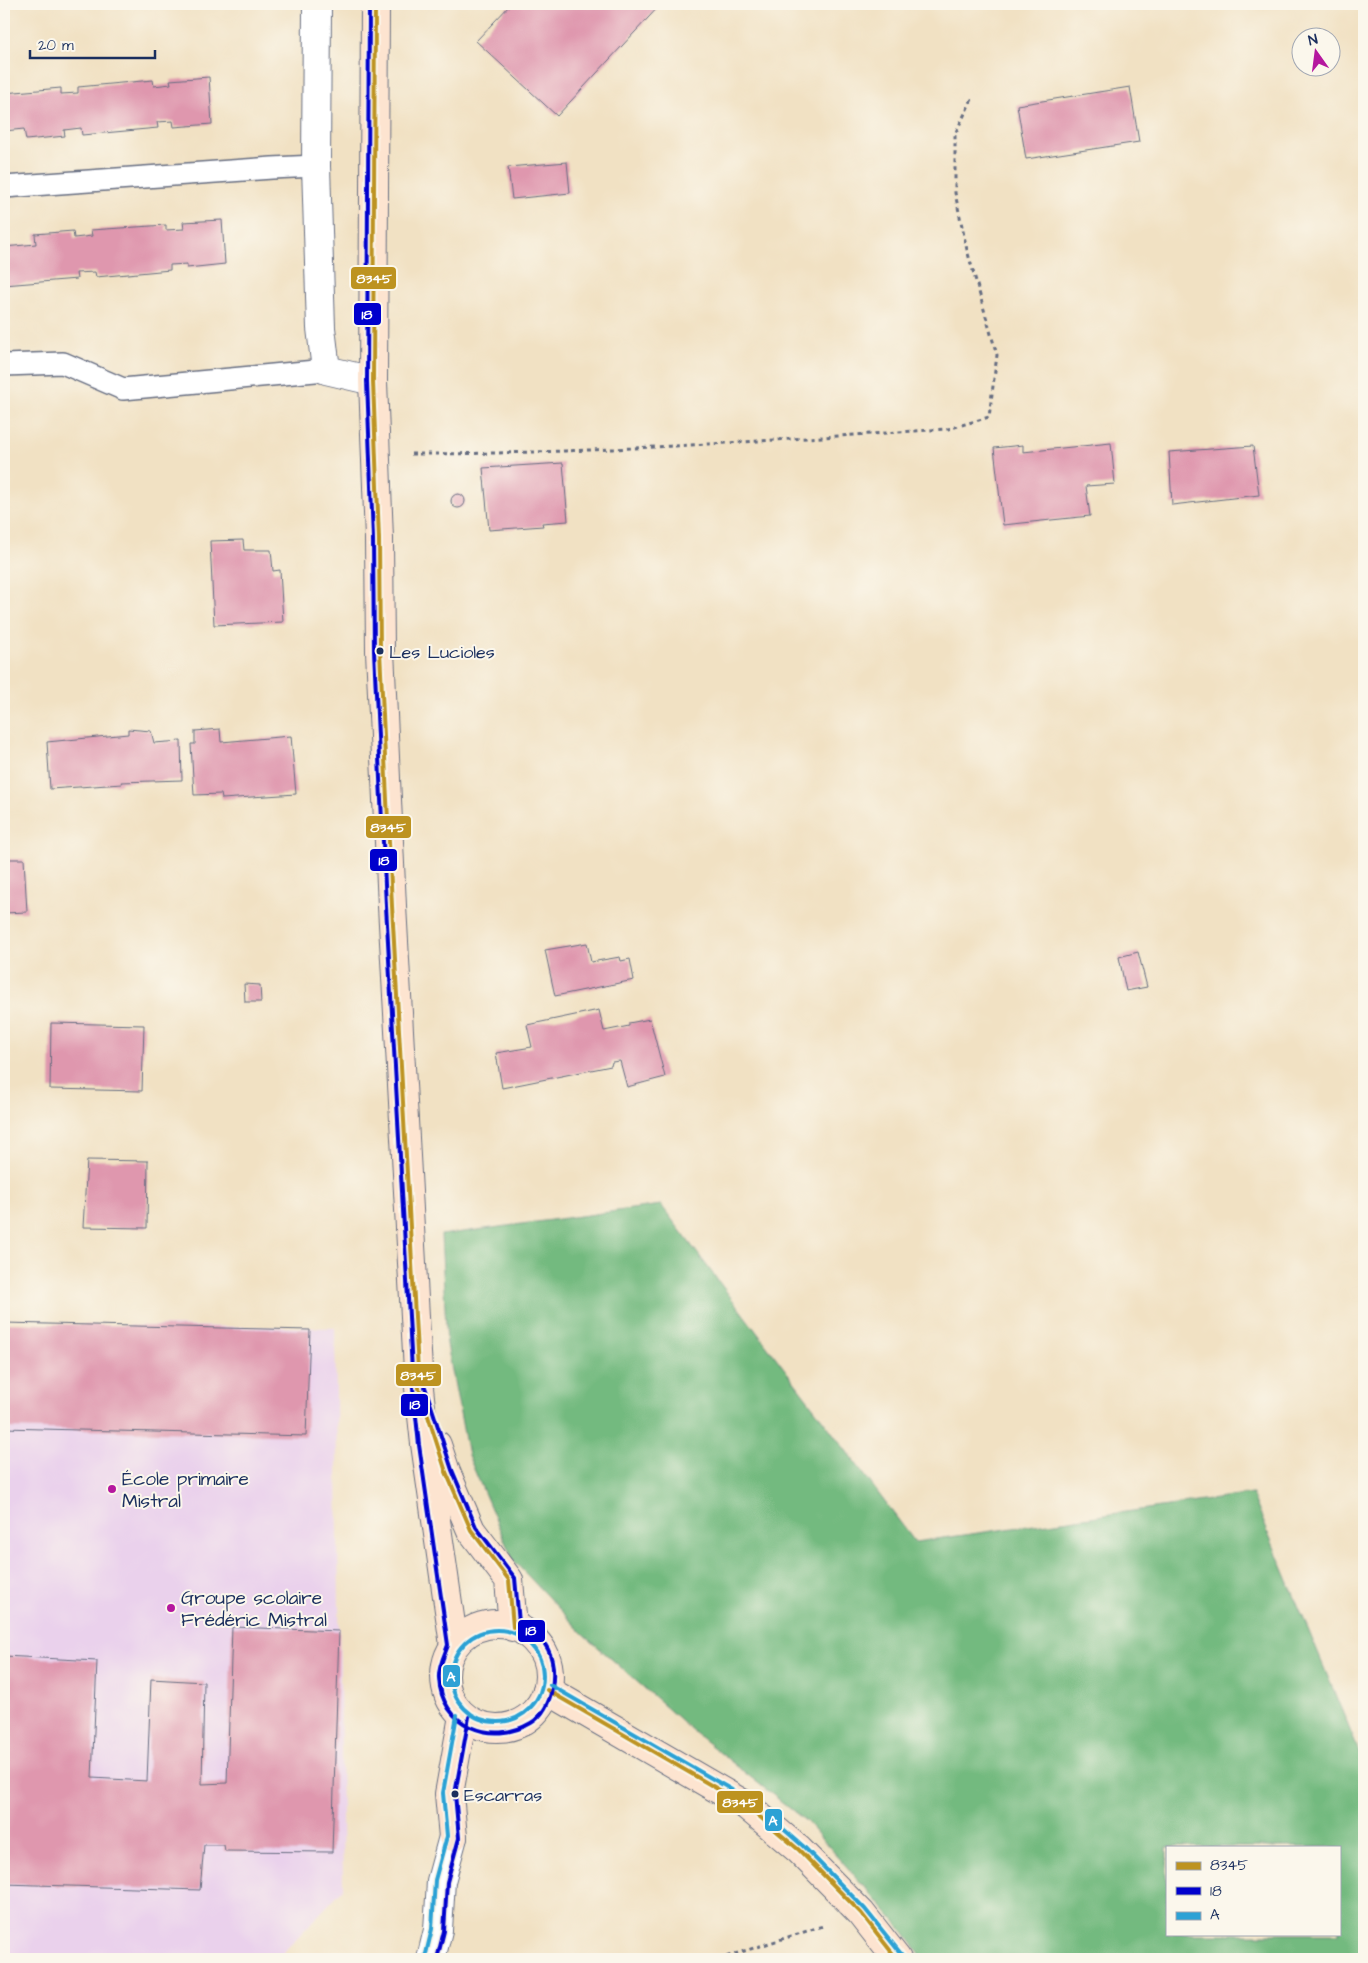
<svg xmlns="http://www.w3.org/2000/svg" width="1368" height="1963" viewBox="0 0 1368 1963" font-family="'Architects Daughter',sans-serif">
<rect width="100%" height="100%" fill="#fbf7ec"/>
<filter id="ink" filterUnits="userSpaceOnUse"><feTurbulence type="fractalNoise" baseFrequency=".02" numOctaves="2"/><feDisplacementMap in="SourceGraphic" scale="10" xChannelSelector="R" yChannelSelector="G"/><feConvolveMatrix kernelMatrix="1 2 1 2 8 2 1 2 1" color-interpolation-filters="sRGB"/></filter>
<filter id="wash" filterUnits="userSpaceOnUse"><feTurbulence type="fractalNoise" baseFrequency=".0096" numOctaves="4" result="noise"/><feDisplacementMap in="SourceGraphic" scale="20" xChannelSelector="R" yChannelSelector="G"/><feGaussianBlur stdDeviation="1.12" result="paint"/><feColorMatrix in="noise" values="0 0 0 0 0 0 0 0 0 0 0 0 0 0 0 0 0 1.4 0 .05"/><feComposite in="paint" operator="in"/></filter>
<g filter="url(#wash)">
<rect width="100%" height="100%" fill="#f1e1c3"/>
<!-- built -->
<path fill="#ead1ec" d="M4,1324L335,1328L343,1889L277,1959H4Z"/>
<!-- forest -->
<path fill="#73ba7f" stroke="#47746e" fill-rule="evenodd" d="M661,1205L915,1542L1252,1494L1364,1764V1959H924L895,1921L807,1822L694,1732L581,1632L513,1560L468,1455L447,1344L441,1235ZM1167,1847H1339V1934H1167Z"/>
<g id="blocks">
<!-- building -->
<g fill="#df97ae">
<path d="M511,4H661L557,116L476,41Z"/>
<path d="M209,77L212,124L174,127L173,121L157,122L158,128L82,135L81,128L64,130L65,136L26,140L24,129L4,131V93L61,88V94L78,93V87L153,80L154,86L171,84L170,80Z"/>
<path d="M1130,87L1139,142L1026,159L1017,105Z"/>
<path d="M567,162L570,193L512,199L508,167Z"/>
<path d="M222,220L225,264L187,268V264L170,265V270L96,277L95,272L76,273L77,279L4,285V247L36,244L35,234L73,231L74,238L92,236L91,230L166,225V230L184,229L183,222Z"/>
<path d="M1111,443L1115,484L1086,486L1090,516L1003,525L994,448L1023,445V452Z"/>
<path d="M1253,446L1259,495L1172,505L1169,452Z"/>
<path d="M563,463L568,521L542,523L543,526L489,530L483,468Z"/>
<circle cx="458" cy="501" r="7"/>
<path d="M243,540L244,550H271L273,571L280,570L283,622L214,625L210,541Z"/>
<path d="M128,729L151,731L154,743L181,741L182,780L121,782L122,784L50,789L47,742L128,734Z"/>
<path d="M220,729L221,742L291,736L296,794L222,799L221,794L194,795L191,744H195V731Z"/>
<path d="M4,859H24L27,912L4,913Z"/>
<path d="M587,943L591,962L620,957L621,961L630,959L634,980L555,996L545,950Z"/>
<path d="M1138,952L1147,987L1126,991L1119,957Z"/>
<path d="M244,984L260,985L261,1002H245Z"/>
<path d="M599,1010L604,1031L629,1026V1023L650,1019L665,1077L627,1087L620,1061L612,1062L611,1066L502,1088L496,1053L532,1047L527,1025Z"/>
<path d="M51,1023L144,1025L142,1091L50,1089Z"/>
<path d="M87,1160L148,1161L147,1228L83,1227Z"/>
<path d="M4,1323L310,1330L306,1436L4,1428Z"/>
<path d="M232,1627L339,1631L332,1852L225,1851L224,1845H204L200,1890L4,1884V1656L97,1661L92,1778L147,1781L151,1679L204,1682L202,1784L227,1783Z"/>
</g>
</g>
</g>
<g filter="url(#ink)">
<use href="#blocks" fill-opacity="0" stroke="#666d81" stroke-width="1"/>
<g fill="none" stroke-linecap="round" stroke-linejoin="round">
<!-- service casing -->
<g stroke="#666d81" stroke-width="24">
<g id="service">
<path d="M4,187L272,168L316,166"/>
<path d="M4,365L63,363L123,389L326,370"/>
</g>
</g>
<!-- minor casing -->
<g stroke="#666d81" stroke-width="30">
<path id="minor" d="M317,4L316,166L321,328L326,370L373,381"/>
</g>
<!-- tertiary casing -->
<g stroke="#666d81" stroke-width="30">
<path id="tertiary" d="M431,1959L438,1930L441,1881L453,1837"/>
</g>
<!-- secondary casing -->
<g stroke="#666d81" stroke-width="30">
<g id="secondary">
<path d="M375,4L373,381L379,539L380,651L392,906L419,1388L425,1444L454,1645"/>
<path d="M437,1445L446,1472L471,1530L509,1580L513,1627"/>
<circle cx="497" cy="1676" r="52"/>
<path d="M547,1690L747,1806L799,1850L861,1913L897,1959"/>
<path d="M453,1837L449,1794L463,1716"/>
</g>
</g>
<!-- path -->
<g stroke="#666d81" stroke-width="3" stroke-dasharray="4 4" stroke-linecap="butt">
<path d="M411,454C590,454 769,440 948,429L989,417L997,355L967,250L955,193V134L972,99"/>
<path d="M719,1959L823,1926"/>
</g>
<!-- service -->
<use href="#service" stroke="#fff" stroke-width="21"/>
<!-- minor -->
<use href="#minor" stroke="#fff" stroke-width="28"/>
<!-- tertiary -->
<use href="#tertiary" stroke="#fff" stroke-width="28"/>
<!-- secondary -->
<use href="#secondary" stroke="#fde4d0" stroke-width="28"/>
<!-- bus-1 casing -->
<g stroke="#fbf7ec" stroke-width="8">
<g id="bus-1">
<path d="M375,4L373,381L379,539L380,651L392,906L419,1388L446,1472L471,1530L509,1580L513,1627"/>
<path d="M547,1690L747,1806L799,1850L861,1913L897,1959"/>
</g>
</g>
<!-- bus-2 casing -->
<g stroke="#fbf7ec" stroke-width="8">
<g id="bus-2">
<path d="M369,4L367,381L373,539L374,651L386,906L413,1388L419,1445L448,1645C445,1654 438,1667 439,1678C441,1726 492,1746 531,1723C543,1716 550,1701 552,1688C557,1657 547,1637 519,1623L515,1578L476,1527L452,1470L425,1387"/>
<path d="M437,1959L444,1931L447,1882L459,1838L455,1794L469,1717"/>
</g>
</g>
<!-- bus-3 casing -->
<g stroke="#fbf7ec" stroke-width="8">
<g id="bus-3">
<circle cx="497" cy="1676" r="46"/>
<path d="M550,1685L751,1801L803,1846L865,1909L902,1955"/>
<path d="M425,1958L432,1929L435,1880L447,1836L443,1793L457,1715"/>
</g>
</g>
<!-- bus-1 -->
<use href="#bus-1" stroke="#bd9320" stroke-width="4"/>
<!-- bus-2 -->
<use href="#bus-2" stroke="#0000cd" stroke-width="4"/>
<!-- bus-3 -->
<use href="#bus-3" stroke="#2ca1d5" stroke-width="4"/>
</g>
</g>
<!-- markers -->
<g fill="#1b2f5e" stroke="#fbf7ec" stroke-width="2">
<circle cx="380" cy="651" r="4.5"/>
<circle cx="455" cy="1794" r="4.5"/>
</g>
<g fill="#b5179e" stroke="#fbf7ec" stroke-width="2">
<circle cx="112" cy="1489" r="5"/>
<circle cx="171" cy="1608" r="5"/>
</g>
<g text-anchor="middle" stroke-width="4" stroke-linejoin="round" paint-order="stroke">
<!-- bus labels -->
<g font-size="18" fill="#1b2f5e" stroke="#fbf7ec" text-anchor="start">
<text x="389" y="658">Les Lucioles</text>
<text x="464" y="1801">Escarras</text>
</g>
<!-- poi labels -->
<g font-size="19" fill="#1b2f5e" stroke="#fbf7ec" text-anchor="start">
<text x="122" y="1485">École primaire<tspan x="122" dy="22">Mistral</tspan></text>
<text x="181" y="1604">Groupe scolaire<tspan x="181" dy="22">Frédéric Mistral</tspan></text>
</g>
</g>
<g stroke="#fbf7ec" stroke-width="2">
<rect x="350" y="266" width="47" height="24" rx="5" fill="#bd9320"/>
<rect x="353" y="302" width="29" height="24" rx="5" fill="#0000cd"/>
<rect x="365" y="815" width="47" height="24" rx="5" fill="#bd9320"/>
<rect x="369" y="848" width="29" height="24" rx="5" fill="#0000cd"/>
<rect x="395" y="1363" width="47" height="24" rx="5" fill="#bd9320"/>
<rect x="400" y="1393" width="29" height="24" rx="5" fill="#0000cd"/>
<rect x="517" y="1619" width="29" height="24" rx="5" fill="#0000cd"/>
<rect x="442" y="1664" width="19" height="24" rx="5" fill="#2ca1d5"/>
<rect x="716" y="1790" width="48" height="24" rx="5" fill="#bd9320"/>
<rect x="764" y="1808" width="19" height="24" rx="5" fill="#2ca1d5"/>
</g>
<g font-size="14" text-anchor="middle" font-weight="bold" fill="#fff">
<text x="374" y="283">8345</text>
<text x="367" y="319">18</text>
<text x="388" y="832">8345</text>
<text x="384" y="865">18</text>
<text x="418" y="1380">8345</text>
<text x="415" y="1409">18</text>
<text x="531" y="1635">18</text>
<text x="451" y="1681">A</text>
<text x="740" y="1807">8345</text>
<text x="773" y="1825">A</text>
</g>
<!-- margin -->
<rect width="1368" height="1963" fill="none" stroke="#fbf7ec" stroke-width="20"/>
<!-- legend -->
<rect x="1166" y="1846" width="175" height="90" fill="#fbf7ec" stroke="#a1a7b3"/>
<rect x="1176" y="1862" width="25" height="8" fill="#bd9320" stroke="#a1a7b3"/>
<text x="1210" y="1870" font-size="15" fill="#1b2f5e">8345</text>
<rect x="1176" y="1887" width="25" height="8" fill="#0000cd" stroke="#a1a7b3"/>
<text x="1210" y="1896" font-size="15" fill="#1b2f5e">18</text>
<rect x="1176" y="1912" width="25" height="8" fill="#2ca1d5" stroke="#a1a7b3"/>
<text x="1210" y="1920" font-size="15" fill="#1b2f5e">A</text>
<!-- north arrow -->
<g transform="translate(1316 52) rotate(346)"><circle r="24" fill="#fbf7ec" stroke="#a1a7b3"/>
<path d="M0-4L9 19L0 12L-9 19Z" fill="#b5179e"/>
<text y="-8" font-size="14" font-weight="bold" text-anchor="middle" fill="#1b2f5e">N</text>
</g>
<!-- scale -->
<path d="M30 50v8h125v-8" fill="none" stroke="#1b2f5e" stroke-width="2.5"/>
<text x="38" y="50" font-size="15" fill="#1b2f5e" stroke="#fbf7ec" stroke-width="4" paint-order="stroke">20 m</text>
</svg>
